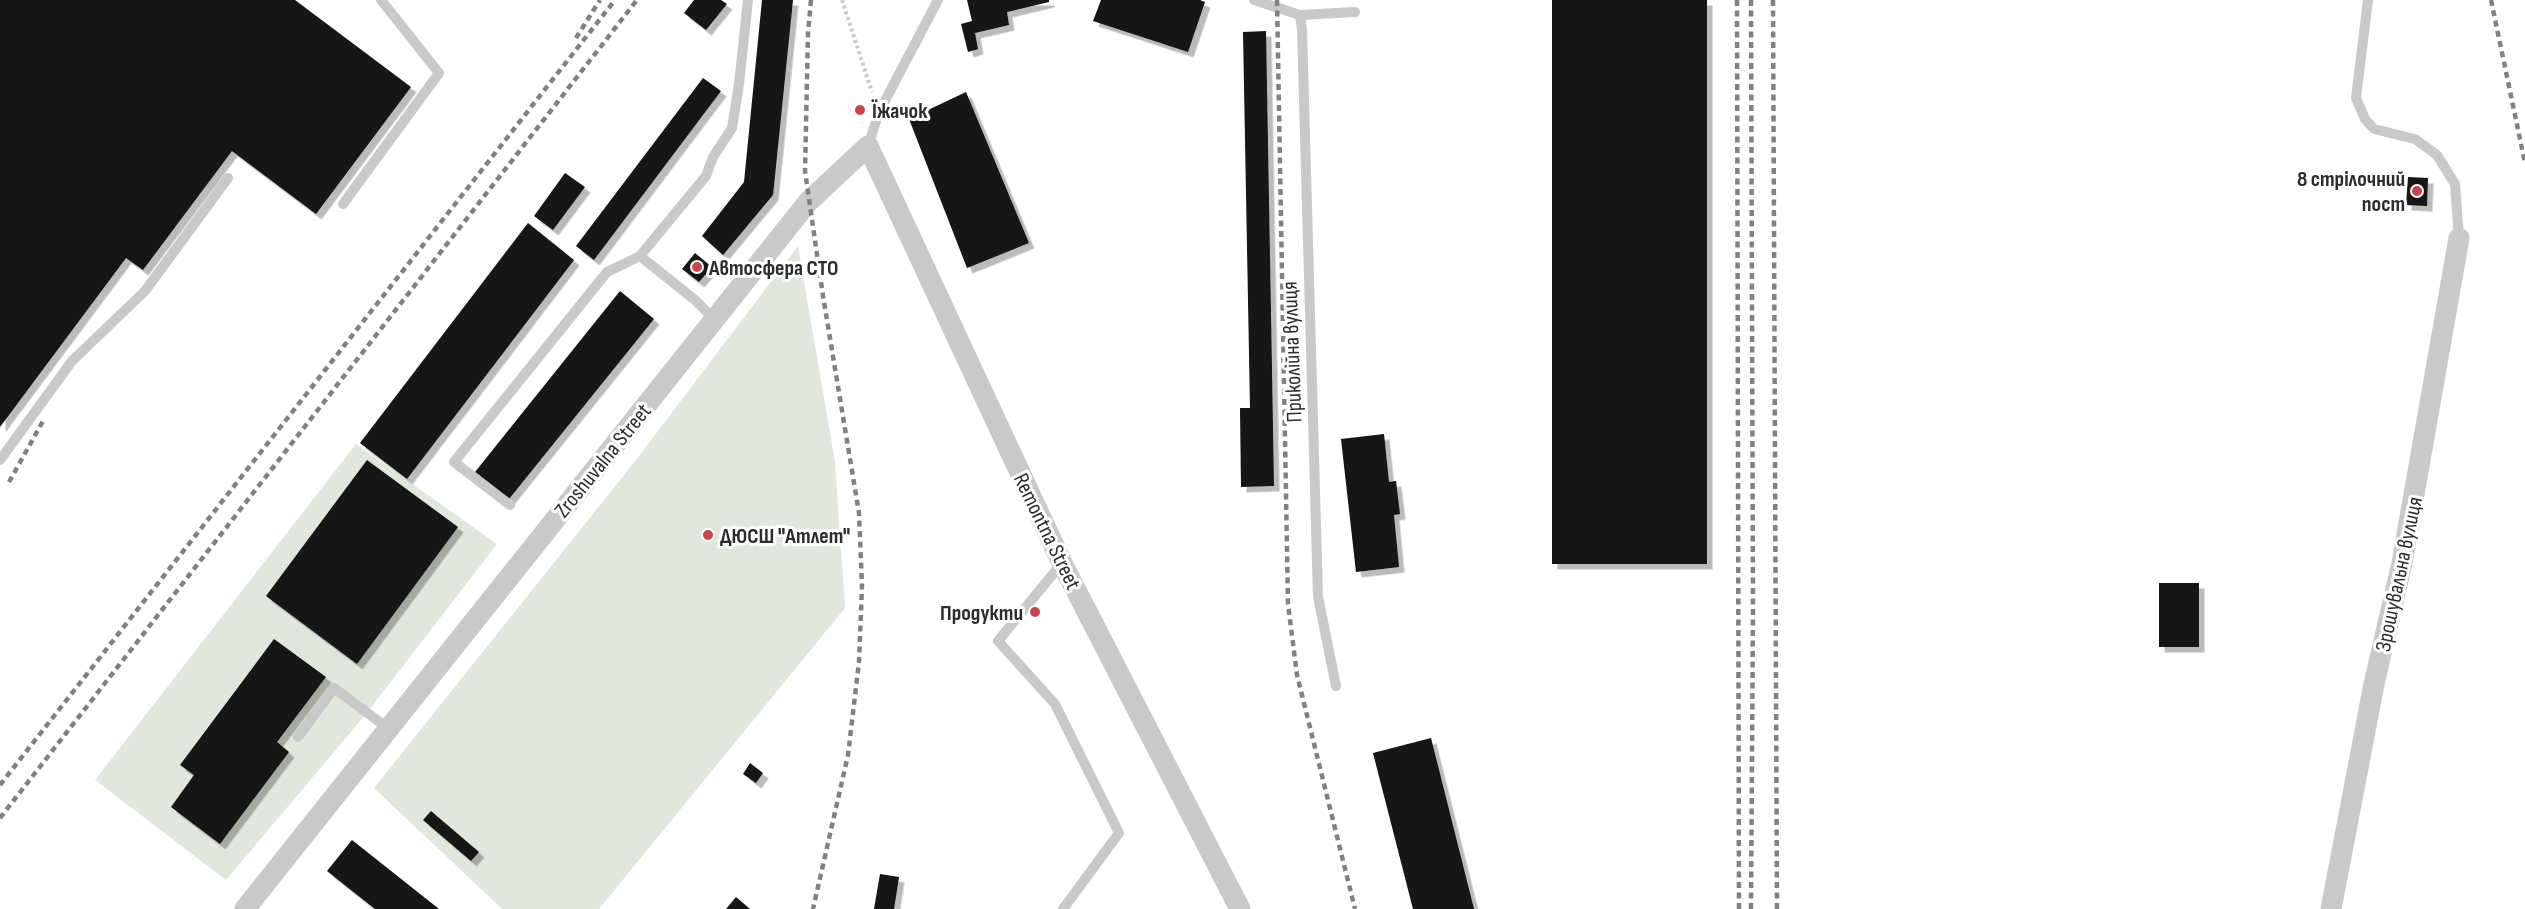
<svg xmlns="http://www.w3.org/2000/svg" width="2525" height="909" viewBox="0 0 2525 909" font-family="'Sofia Sans Condensed',sans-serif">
<defs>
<filter id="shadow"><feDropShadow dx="5.5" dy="5.5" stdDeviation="0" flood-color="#0004"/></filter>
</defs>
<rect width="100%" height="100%" fill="#fff"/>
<!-- green -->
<g fill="#e1e8db">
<path d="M798,246L835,462L845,608L599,909H502L374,788L636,460Z"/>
<path d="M356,444L497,544L366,714L226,880L95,780Z"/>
</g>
<!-- building -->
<g fill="#131313" filter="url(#shadow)">
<path d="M0,0H295L411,87L316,214L232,151L143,270L126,258L0,427Z"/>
<path d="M694,0H721L727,4L706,30L684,13Z"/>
<path d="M762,0H793L773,195L723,255L702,236L744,182Z"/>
<path d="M967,0H1049V2L1007,12L1009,25L975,33L978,49L968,52L961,24L972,21Z"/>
<path d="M1101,0H1200L1205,2L1188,52L1093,21Z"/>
<rect x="1552" y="0" width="155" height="564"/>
<path d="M1266,31L1274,486L1241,487L1240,408H1250L1243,32Z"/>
<path d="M703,78L721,91L594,260L576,246Z"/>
<path d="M966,92L1029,243L967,268L909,119Z"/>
<path d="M565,173L585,187L553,230L534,216Z"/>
<path d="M2408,177L2428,178L2427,206L2406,205Z"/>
<path d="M528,223L574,260L407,479L360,443Z"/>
<path d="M695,253L712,267L699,282L682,269Z"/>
<path d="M620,291L654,319L509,499L475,472Z"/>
<path d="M1384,434L1389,482L1396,481L1400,514L1394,515L1399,567L1356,572L1341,439Z"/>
<path d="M367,460L458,527L357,664L266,596Z"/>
<rect x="2159" y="583" width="40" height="64"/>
<path d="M274,639L326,677L277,742L289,752L220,844L171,807L194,775L180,765Z"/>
<path d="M1431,738L1474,909H1413L1373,753Z"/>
<path d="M750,763L763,773L756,783L743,774Z"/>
<path d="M431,811L479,852L471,861L423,820Z"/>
<path d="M352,840L439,909H375L327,871Z"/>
<path d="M880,874L899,877L894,909H874Z"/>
<path d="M736,897L750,909H726Z"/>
</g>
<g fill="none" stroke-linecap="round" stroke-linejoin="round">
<!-- path -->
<path stroke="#c9c9c9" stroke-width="4" stroke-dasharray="3 3" stroke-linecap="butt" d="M842,0L872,92"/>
<!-- lane -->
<g stroke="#c9c9c9" stroke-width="10">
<path d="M1254,0L1300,15L1355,12"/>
<path d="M2368,0L2356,98L2365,119L2374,129L2415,139L2437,155L2455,184L2459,238"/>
<path d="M1300,15L1302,29L1318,597L1336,686"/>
<path d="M868,146L879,112L938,0"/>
<path d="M343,204L439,73L381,0"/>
<path d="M714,319L695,300L640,256L706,176L713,157L732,128L739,84L748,0"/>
<path d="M0,460L72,361L145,291L228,178"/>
<path d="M510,505L454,462L607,272L640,256"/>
<path d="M1062,563L998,641L1055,704L1119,833L1063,909"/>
<path d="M298,737L334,688L389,729"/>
</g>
<!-- street -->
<g stroke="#c9c9c9" stroke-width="21">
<path d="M245,909L808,202L868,146L1062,563L1240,909"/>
<path d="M2331,909L2374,684L2402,563L2459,238"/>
</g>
<!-- rail -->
<g stroke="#818181" stroke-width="4.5" stroke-dasharray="6 4.5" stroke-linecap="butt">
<path d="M811,0L808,33L805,171L823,296L859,513L862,586L859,662L848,755L813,909"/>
<path d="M1277,0L1288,604L1297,675L1355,909"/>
<path d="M1737,0L1739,909"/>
<path d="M1751,0L1753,610L1751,909"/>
<path d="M1773,0L1777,909"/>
<path d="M2491,0L2525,163"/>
<path d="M576,38L600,0"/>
<path d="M9,482L43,421"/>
<path d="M0,785L615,0"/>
<path d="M0,818L637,0"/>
</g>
</g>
<!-- markers -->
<g fill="#ce4249" stroke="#fff" stroke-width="2">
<circle cx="860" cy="110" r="6"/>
<circle cx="2417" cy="191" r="6"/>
<circle cx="697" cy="267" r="6"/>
<circle cx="708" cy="535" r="6"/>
<circle cx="1035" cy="612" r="6"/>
</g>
<g text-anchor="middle" stroke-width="6" stroke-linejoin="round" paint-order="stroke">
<!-- poi labels -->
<g font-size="22" font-weight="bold" fill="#2c2c2c" stroke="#fff" text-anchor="start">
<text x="872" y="118">Їжачок</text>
<text x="2405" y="186" text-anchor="end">8 стрілочний<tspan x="2405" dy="25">пост</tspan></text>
<text x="709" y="275">Автосфера СТО</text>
<text x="720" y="543">ДЮСШ "Атлет"</text>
<text x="1023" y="620" text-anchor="end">Продукти</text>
</g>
<!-- street labels -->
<g font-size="22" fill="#2c2c2c" stroke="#fff">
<text transform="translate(1291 352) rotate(-92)" y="8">Приколійна вулиця</text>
<text transform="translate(602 460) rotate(-51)" y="8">Zroshuvalna Street</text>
<text transform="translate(1048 531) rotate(64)" y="8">Remontna Street</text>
<text transform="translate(2398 574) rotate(-78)" y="8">Зрошувальна вулиця</text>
</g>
</g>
</svg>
